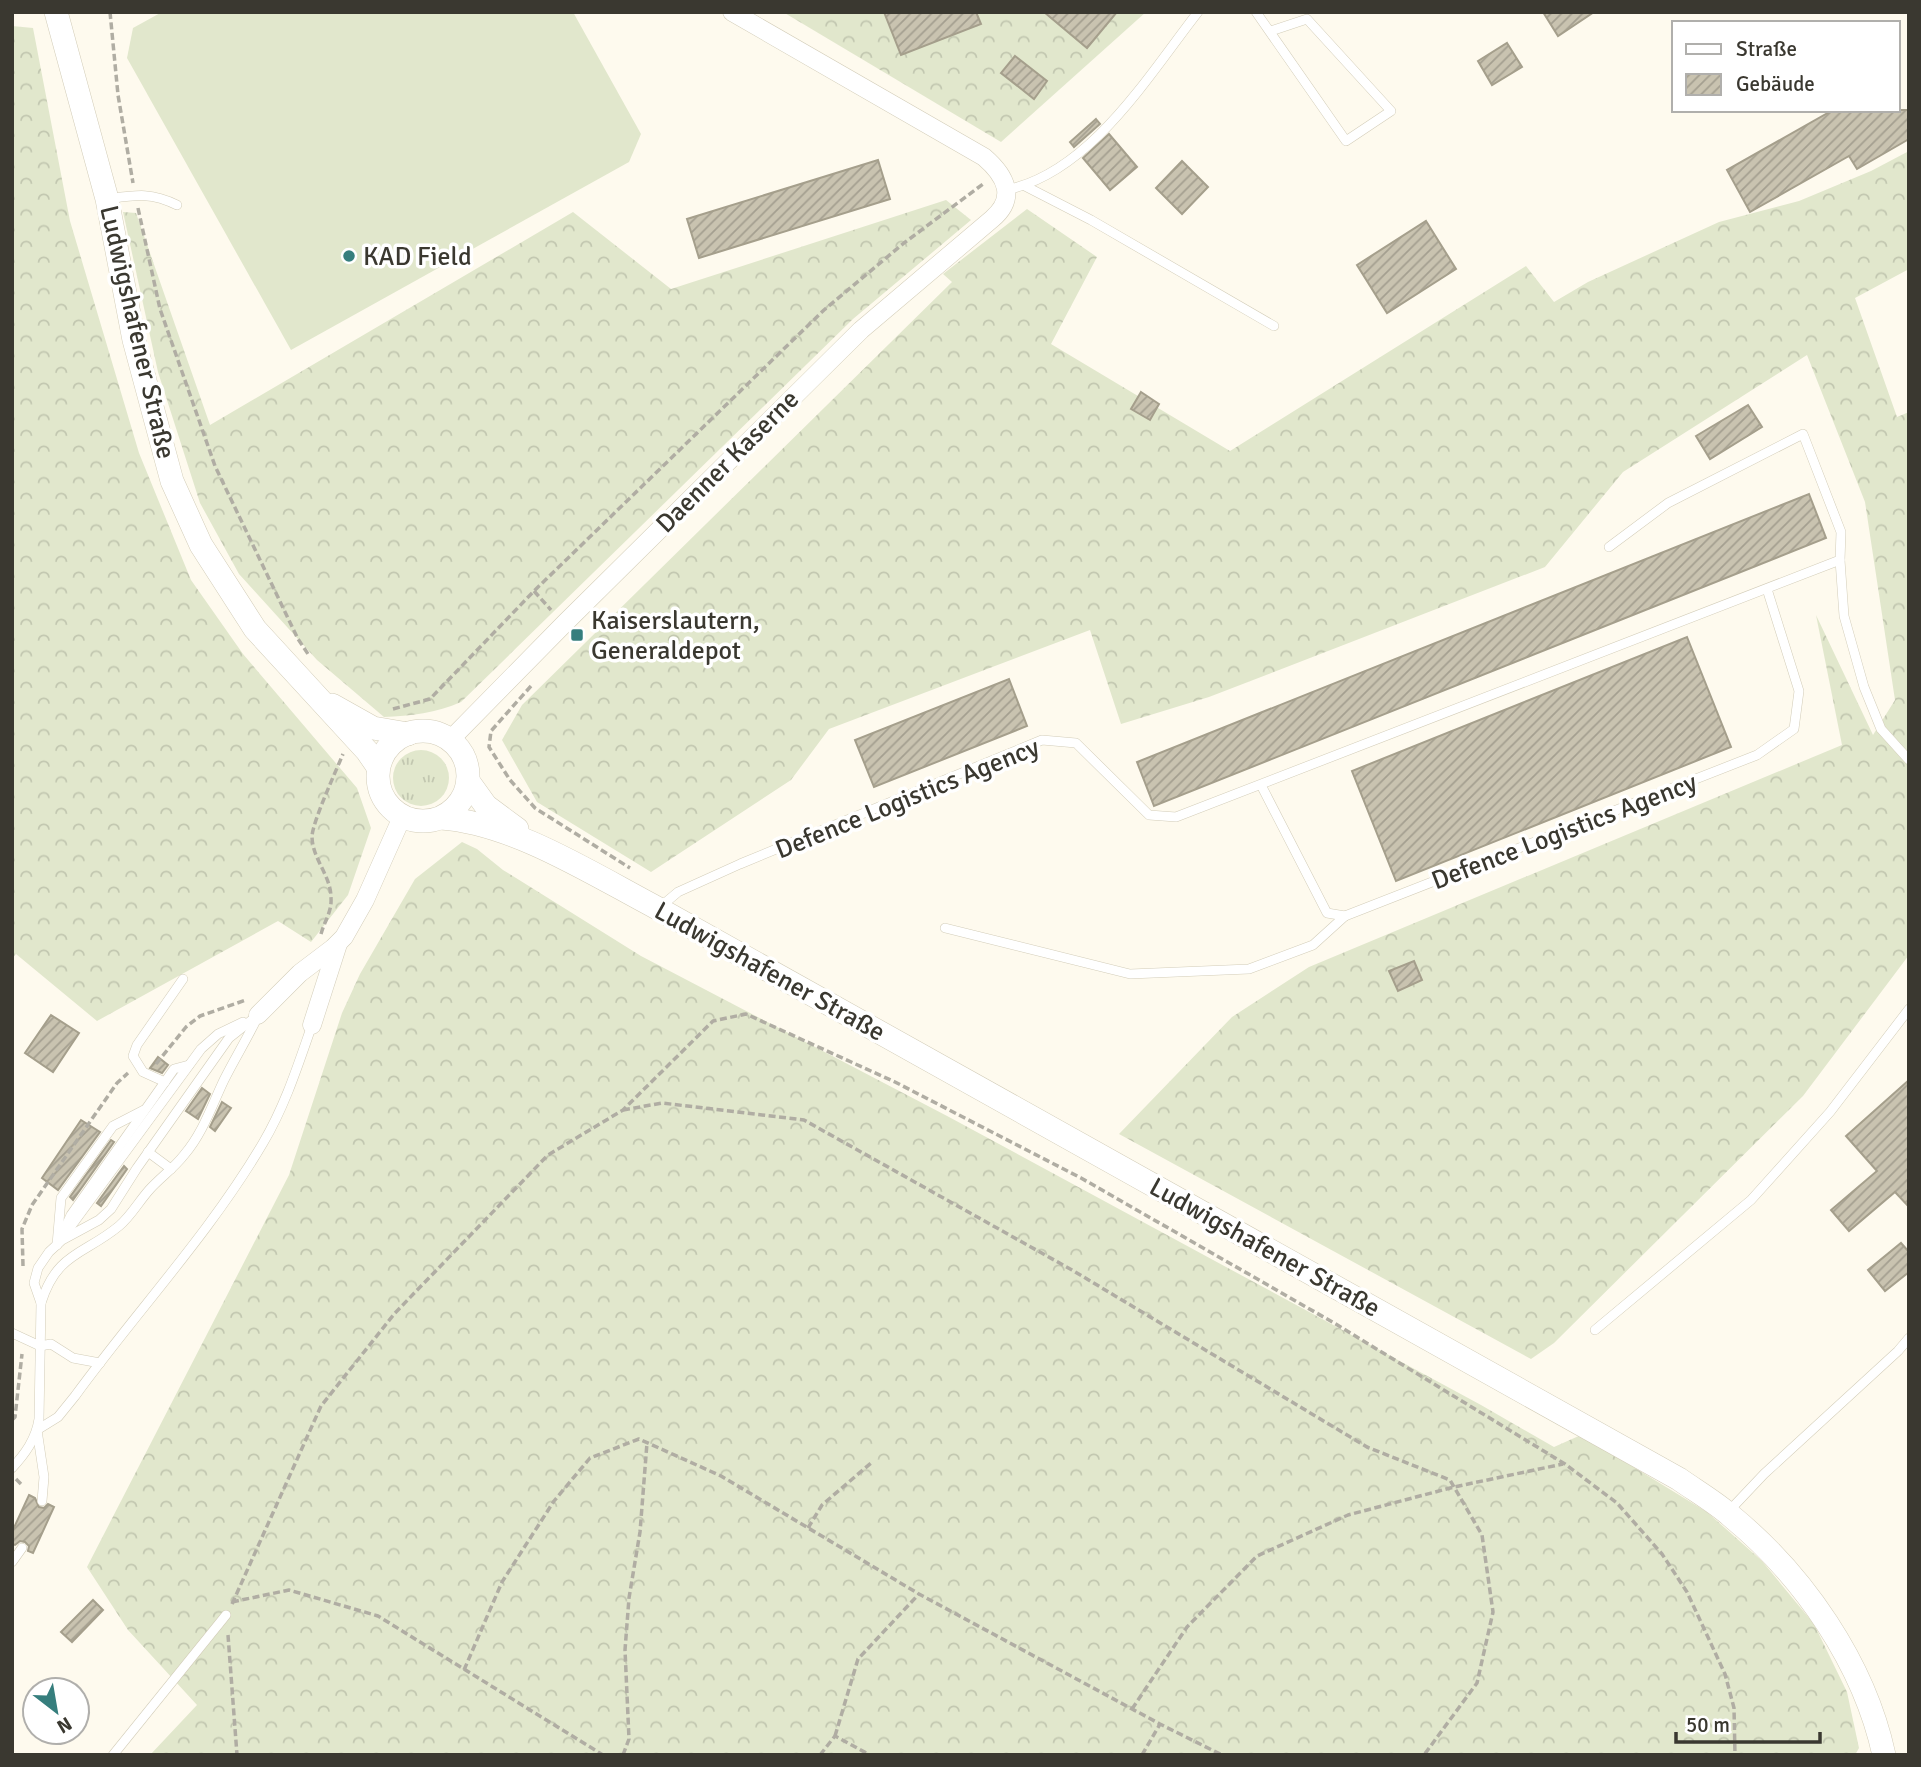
<svg xmlns="http://www.w3.org/2000/svg" width="1921" height="1767" viewBox="0 0 1921 1767" font-family="Signika,sans-serif">
<defs>
<pattern id="grass-tufts" width="24" height="20" patternUnits="userSpaceOnUse" patternTransform="scale(1.75)"><rect width="24" height="20" fill="#e1e7cc"/><path d="M3 7l-1-3M5 7V3M7 7l1-3M15 17l-1-3M17 17v-4M19 17l1-3" fill="none" stroke="#c2c7b0"/></pattern>
<pattern id="forest-crowns" width="20" height="18" patternUnits="userSpaceOnUse" patternTransform="scale(1.75)"><rect width="20" height="18" fill="#e1e7cc"/><path d="M2 6a3 3 0 1 1 6 0M12 15a3 3 0 1 1 6 0" fill="none" stroke="#c2c7b0"/></pattern>
<pattern id="building-hatch" width="6" height="6" patternUnits="userSpaceOnUse" patternTransform="scale(1.75)"><rect width="6" height="6" fill="#c9c3b0"/><path d="M-1 1l2-2M0 6l6-6M5 7l2-2" fill="none" stroke="#a49f90"/></pattern>
</defs>
<rect width="100%" height="100%" fill="#fefaee"/>
<!-- grass -->
<circle fill="url(#grass-tufts)" cx="421" cy="778" r="28"/>
<!-- forest -->
<g fill="url(#forest-crowns)">
<path d="M783,12H1146L1001,142Z"/>
<path d="M12,26L33,28L70,221L139,453L191,580L243,654L357,788L371,828L348,895L311,942L278,921L97,1021L16,954L12,959Z"/>
<path d="M1909,151V269L1855,298L1897,417L1909,412V955L1803,1096L1554,1343L1531,1359L1119,1134L1232,1017L1309,967L1842,745L1816,615L1873,735L1895,700L1865,502L1807,355L1623,472L1545,567L1209,697L1121,724L1090,630L829,729L791,780L651,872L537,802L502,740L522,705L952,282L943,274L1027,209L1097,257L1051,344L1230,451L1526,266L1554,302L1588,282L1719,222L1799,201L1871,171Z"/>
<path d="M946,200L971,220L853,319L461,702C437,713 410,716 384,717L317,660L239,574L200,503L158,372L123,212L136,213L210,425L573,212L671,289Z"/>
<path d="M462,842L477,849L503,870L641,956L949,1117L1481,1405L1554,1447L1581,1435L1707,1512L1762,1561L1814,1624L1847,1692L1859,1748L1855,1755H150L197,1705L128,1630L87,1567L289,1175L342,1013L360,974L415,879Z"/>
</g>
<!-- pitch -->
<path fill="#e1e7cc" d="M162,12H573L641,134L629,162L291,350L127,58L133,28Z"/>
<!-- building -->
<g fill="url(#building-hatch)" stroke="#a59f8c" stroke-width="2">
<path d="M884,12H976L981,24L901,55Z"/>
<path d="M1044,12H1117L1087,48Z"/>
<path d="M1543,12H1594L1558,36Z"/>
<path d="M1507,43L1522,67L1492,85L1478,61Z"/>
<path d="M1015,56L1047,81L1034,99L1001,73Z"/>
<path d="M1833,110H1909V139L1857,169L1849,156L1750,212L1727,170Z"/>
<path d="M1096,119L1100,124L1074,147L1070,142Z"/>
<path d="M1109,134L1137,167L1110,190L1083,158Z"/>
<path d="M878,160L890,199L699,258L687,219Z"/>
<path d="M1182,161L1208,187L1182,214L1156,188Z"/>
<path d="M1426,221L1456,269L1387,313L1357,265Z"/>
<path d="M1141,392L1159,404L1150,420L1131,409Z"/>
<path d="M1748,405L1762,427L1710,459L1696,436Z"/>
<path d="M1809,494L1826,538L1154,806L1137,762Z"/>
<path d="M1687,637L1731,747L1396,881L1352,771Z"/>
<path d="M1009,679L1027,726L874,787L855,740Z"/>
<path d="M1414,961L1422,980L1398,991L1389,971Z"/>
<path d="M51,1015L79,1033L53,1072L25,1053Z"/>
<path d="M158,1057L168,1065L162,1073L150,1068Z"/>
<path d="M1909,1080V1207L1895,1192L1849,1231L1831,1210L1877,1171L1846,1136Z"/>
<path d="M202,1088L210,1094L198,1119L186,1111Z"/>
<path d="M222,1102L231,1108L215,1131L210,1127Z"/>
<path d="M81,1120L100,1132L58,1190L42,1178Z"/>
<path d="M111,1140L114,1142L73,1200L70,1197Z"/>
<path d="M124,1166L127,1169L101,1206L97,1203Z"/>
<path d="M1901,1243L1909,1252V1272L1885,1291L1868,1270Z"/>
<path d="M29,1495L35,1498L39,1507L44,1508L48,1504L54,1507L33,1553L28,1551L29,1546L25,1542L20,1541L15,1545L12,1544V1532Z"/>
<path d="M93,1600L103,1610L72,1642L61,1632Z"/>
</g>
<g fill="none" stroke-linecap="round" stroke-linejoin="round">
<!-- service casing -->
<g stroke="#d3cdb9" stroke-width="10">
<g id="service">
<path d="M1256,12L1346,141L1391,111L1307,19L1271,31"/>
<path d="M1025,186L1091,220L1274,326"/>
<path d="M1006,190C1090,173 1148,76 1198,12"/>
<path d="M108,199C136,195 151,192 177,205"/>
<path d="M1840,560L1844,616L1864,687L1881,729L1909,760"/>
<path d="M1261,785L1327,913L1345,916L1757,755L1794,729L1799,691L1767,589"/>
<path d="M659,908L678,892L740,864L1042,740L1076,743L1149,815L1176,817L1840,560L1841,532L1803,434L1668,503L1609,547"/>
<path d="M945,928L1130,974L1249,969L1313,945L1345,916"/>
<path d="M165,1082L143,1072L133,1056L137,1045L183,979"/>
<path d="M148,1152L171,1169"/>
<path d="M65,1228L71,1215L174,1069L189,1065"/>
<path d="M63,1237L201,1049L218,1034L243,1022"/>
<path d="M57,1245L61,1198L113,1126L144,1110"/>
<path d="M41,1303C57,1252 84,1255 119,1226C131,1216 139,1201 150,1189C161,1177 174,1168 184,1155C203,1133 212,1105 224,1080C235,1058 247,1039 257,1018"/>
<path d="M1595,1330L1751,1200L1830,1112L1909,1009"/>
<path d="M12,1333L40,1346L51,1344L73,1358L100,1363"/>
<path d="M12,1468C25,1454 36,1439 39,1419L41,1303L34,1283L38,1268L49,1252L62,1240L99,1220L111,1209L137,1168L229,1038L258,1015"/>
<path d="M42,1501L44,1477L37,1430L58,1417L75,1396C137,1311 210,1233 263,1143C285,1106 298,1065 312,1025"/>
<path d="M1729,1511L1764,1474L1898,1351L1909,1338"/>
<path d="M12,1562L22,1548"/>
<path d="M113,1755L226,1615"/>
</g>
</g>
<!-- minor casing -->
<g stroke="#d3cdb9" stroke-width="19">
<g id="minor">
<path d="M450,740L565,623L861,330L992,219C1017,198 1006,176 984,157L732,12"/>
<path d="M258,1015L300,973L333,948L344,937L365,900L402,817"/>
<path d="M312,1025L338,944"/>
</g>
</g>
<!-- tertiary casing -->
<g stroke="#d3cdb9" stroke-width="24">
<g id="tertiary">
<path d="M56,12L107,199L134,340L172,481L201,545L255,629L367,751L378,767"/>
<path d="M332,705L373,728L408,734"/>
<circle cx="423" cy="776" r="45"/>
<path d="M468,781L486,806L517,829"/>
<path d="M441,818C514,823 594,875 659,909L1679,1479C1696,1491 1715,1502 1731,1516C1803,1575 1864,1663 1884,1755"/>
</g>
</g>
<!-- path -->
<g stroke="#b0ada3" stroke-width="3.5" stroke-dasharray="7 3.5" stroke-linecap="butt">
<path d="M110,12L118,95L133,183"/>
<path d="M138,208L160,309L215,466L298,639L308,654"/>
<path d="M534,591L551,610"/>
<path d="M531,686L491,731L489,747L510,780L535,808L630,868"/>
<path d="M393,709L430,699L534,591L824,310L904,243L983,184"/>
<path d="M321,934C324,922 332,912 331,898C331,875 312,859 312,836C313,821 336,771 343,754"/>
<path d="M156,1064L186,1027L200,1016L246,1000"/>
<path d="M623,1110L662,1103L804,1120L1072,1270L1367,1447L1450,1480L1482,1535L1493,1612L1477,1683L1424,1755"/>
<path d="M23,1266L22,1229L32,1205L117,1083L128,1073"/>
<path d="M12,1420L15,1417L22,1354"/>
<path d="M16,1479L22,1485"/>
<path d="M808,1528L822,1505L871,1463"/>
<path d="M232,1602L289,1590L378,1616L603,1755"/>
<path d="M232,1604L321,1406L395,1313L548,1155L623,1110L713,1021L746,1014L895,1082L1081,1178L1334,1323L1565,1464L1617,1503L1662,1554L1687,1592L1725,1674L1734,1708L1735,1755"/>
<path d="M228,1635L237,1755"/>
<path d="M464,1670L502,1582L554,1501L590,1458L639,1439L721,1476L919,1594L1160,1724L1222,1755"/>
<path d="M1132,1709L1187,1627L1257,1556L1348,1515L1454,1487L1563,1464"/>
<path d="M835,1736L858,1659L919,1594"/>
<path d="M623,1755L629,1739L625,1650L629,1598L640,1532L647,1443"/>
<path d="M820,1755L835,1736L870,1755"/>
<path d="M1142,1755L1160,1724"/>
</g>
<!-- service -->
<use href="#service" stroke="#fff" stroke-width="9"/>
<!-- minor -->
<use href="#minor" stroke="#fff" stroke-width="18"/>
<!-- tertiary -->
<use href="#tertiary" stroke="#fff" stroke-width="23"/>
</g>
<!-- markers -->
<g fill="#367e7d" stroke="#fff" stroke-width="2.5">
<circle cx="349" cy="256" r="7"/>
<rect x="570" y="628" width="14" height="14" rx="3.5"/>
</g>
<g text-anchor="middle" stroke-width="7" stroke-linejoin="round" paint-order="stroke">
<!-- poi labels -->
<g font-size="26" fill="#3a3830" stroke="#fff" text-anchor="start">
<text x="363" y="265">KAD Field</text>
<text x="591" y="629">Kaiserslautern,<tspan x="591" dy="30">Generaldepot</tspan></text>
</g>
<!-- street labels -->
<g font-size="26" fill="#3a3830" stroke="#fff">
<text transform="translate(138 332) rotate(77)" y="9">Ludwigshafener Straße</text>
<text transform="translate(727 461) rotate(-45)" y="9">Daenner Kaserne</text>
<text transform="translate(907 798) rotate(-22)" y="9">Defence Logistics Agency</text>
<text transform="translate(1564 831) rotate(-21)" y="9">Defence Logistics Agency</text>
<text transform="translate(770 971) rotate(29)" y="9">Ludwigshafener Straße</text>
<text transform="translate(1265 1247) rotate(29)" y="9">Ludwigshafener Straße</text>
</g>
</g>
<!-- border -->
<rect width="1921" height="1767" fill="none" stroke="#3a3830" stroke-width="28"/>
<!-- legend -->
<rect x="1672" y="21" width="228" height="91" fill="#ffffff" stroke="#b0afac" stroke-width="2"/>
<rect x="1686" y="44" width="35" height="10" fill="#ffffff" stroke="#b0afac" stroke-width="2"/>
<text x="1736" y="56" font-size="21" fill="#3a3830">Straße</text>
<rect x="1686" y="74" width="35" height="21" fill="url(#building-hatch)" stroke="#b0afac" stroke-width="2"/>
<text x="1736" y="91" font-size="21" fill="#3a3830">Gebäude</text>
<!-- north arrow -->
<g transform="translate(56 1711) rotate(149)"><circle r="33" fill="#ffffff" stroke="#b0afac" stroke-width="2"/>
<path d="M0-5L12 26L0 18L-12 26Z" fill="#367e7d"/>
<text y="-10" font-size="19" font-weight="bold" text-anchor="middle" fill="#3a3830">N</text>
</g>
<!-- scale -->
<path d="M1676 1732v10h144v-10" fill="none" stroke="#3a3830" stroke-width="3.5"/>
<text x="1686" y="1732" font-size="21" fill="#3a3830" stroke="#ffffff" stroke-width="5" paint-order="stroke">50 m</text>
</svg>
